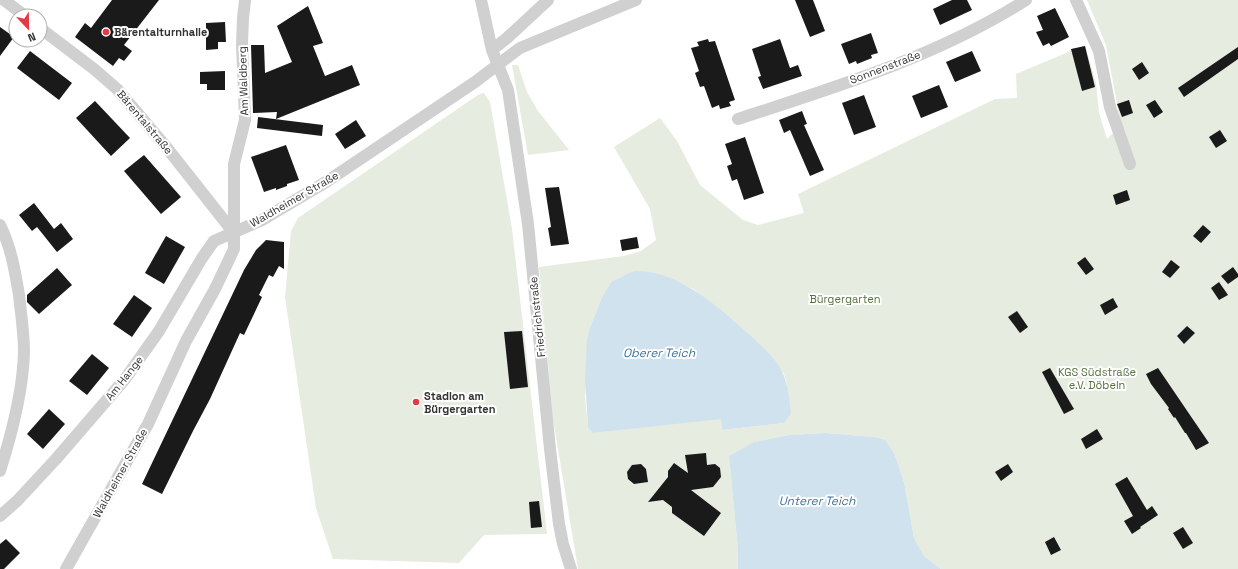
<svg xmlns="http://www.w3.org/2000/svg" width="1238" height="569" viewBox="0 0 1238 569" font-family="'Space Grotesk',sans-serif">
<rect width="100%" height="100%" fill="#fff"/>
<!-- green -->
<g fill="#e6ecdf" fill-rule="evenodd">
<path d="M1087,0H1238V569H941L924,556L914,538L904,482L895,455L874,437L826,433L789,435L755,442L729,456L738,550V569H578L553,419L539,267L624,256L641,251L656,240L650,209L614,147L660,118L677,141L700,185L743,220L758,225L804,213L798,194L995,99L1017,98L1016,74L1085,45L1096,83L1099,113L1107,139L1121,125L1106,45ZM625,275L679,282L693,289L734,321L772,357L784,374L787,384L784,423L722,430L721,418L593,433L588,428L585,396L591,325L601,299L611,282Z"/>
<path d="M512,65H518L527,92L538,111L569,150L528,155Z"/>
<path d="M484,93L490,102L512,229L547,534L484,535L459,563L333,559L316,508L285,297L291,231L298,218L478,95Z"/>
</g>
<!-- water -->
<g fill="#cfe2ee">
<path d="M634,271C678,269 721,309 752,337C761,346 772,355 779,366C788,380 789,397 791,413L784,423L722,430L721,419L593,433L588,428L585,379L587,340L591,325L601,299L611,282L625,275Z"/>
<path d="M826,433L874,437L885,440L895,455L904,482L914,538L924,556L941,569H738V550L729,456L754,442L789,435Z"/>
</g>
<!-- building -->
<g fill="#1a1a1a">
<path d="M112,0H159L124,45L132,51L124,61L119,58L113,66L75,37L85,23L91,28Z"/>
<path d="M795,0H813L825,31L810,37Z"/>
<path d="M952,0H967L972,10L940,25L933,9Z"/>
<path d="M308,6L323,43L313,46L325,76L352,65L360,85L276,119L277,112L253,113L251,45H264L265,73L292,62L277,26Z"/>
<path d="M1055,8L1069,37L1051,46L1049,43L1043,46L1036,32L1043,30L1037,16Z"/>
<path d="M225,22L226,42H218V49L206,50V23Z"/>
<path d="M0,27L14,37L0,56Z"/>
<path d="M871,33L878,53L871,55L872,58L857,64L856,61L849,64L841,44Z"/>
<path d="M708,39L709,42L715,41L735,100L729,102L731,106L720,109L719,105L712,108L704,86L700,87L695,73L699,71L691,48L699,46L697,42Z"/>
<path d="M780,39L790,68L798,65L802,76L763,89L758,77L761,76L752,49Z"/>
<path d="M1085,46L1095,87L1082,91L1071,49Z"/>
<path d="M1238,47V59L1184,97L1178,88Z"/>
<path d="M30,51L72,83L59,100L17,68Z"/>
<path d="M972,51L981,71L955,82L946,62Z"/>
<path d="M1142,62L1149,73L1139,80L1132,69Z"/>
<path d="M225,71V90H207V84H200V72Z"/>
<path d="M939,85L948,107L921,118L912,96Z"/>
<path d="M864,95L876,127L854,135L842,103Z"/>
<path d="M1129,100L1133,113L1122,117L1117,104Z"/>
<path d="M1155,100L1163,112L1154,118L1146,105Z"/>
<path d="M95,101L130,138L111,156L76,118Z"/>
<path d="M802,111L807,124L804,125L824,170L810,176L790,130L784,133L779,120Z"/>
<path d="M258,117L323,125L322,136L257,128Z"/>
<path d="M356,120L366,136L345,149L335,134Z"/>
<path d="M1220,130L1227,141L1216,148L1209,137Z"/>
<path d="M745,137L764,193L744,200L737,179L732,181L727,166L732,164L725,144Z"/>
<path d="M286,145L299,180L287,184V186L276,190V188L264,192L251,157Z"/>
<path d="M144,155L181,197L161,214L124,171Z"/>
<path d="M559,187L569,244L551,246L548,228L551,227L545,188Z"/>
<path d="M1127,190L1130,200L1116,205L1113,195Z"/>
<path d="M34,203L54,229L61,223L73,239L57,252L37,227L32,231L19,215Z"/>
<path d="M1203,225L1211,232L1201,243L1193,236Z"/>
<path d="M166,236L185,247L164,284L145,273Z"/>
<path d="M637,237L639,248L622,251L620,240Z"/>
<path d="M266,240L284,242V269L279,266L273,277L269,275L259,295L262,297L244,335L240,333L210,399L193,431L162,494L142,484L244,270L256,250Z"/>
<path d="M1085,257L1094,269L1086,275L1077,263Z"/>
<path d="M1171,260L1180,267L1170,278L1162,272Z"/>
<path d="M1233,267L1238,274V277L1228,284L1221,276Z"/>
<path d="M57,268L72,285L39,314L27,302V295Z"/>
<path d="M1219,282L1228,295L1219,300L1211,288Z"/>
<path d="M134,295L152,308L132,337L113,324Z"/>
<path d="M1113,298L1118,307L1105,315L1100,305Z"/>
<path d="M1017,311L1028,327L1020,333L1008,317Z"/>
<path d="M1187,326L1195,333L1184,344L1177,336Z"/>
<path d="M522,331L528,387L510,389L504,332Z"/>
<path d="M92,354L109,368L87,395L69,381Z"/>
<path d="M1050,368L1074,409L1064,414L1042,372Z"/>
<path d="M1158,368L1209,443L1196,450L1186,433H1185L1175,417L1174,418L1168,409L1169,408L1151,384L1146,374Z"/>
<path d="M49,409L65,424L43,449L27,434Z"/>
<path d="M1097,429L1103,439L1086,449L1081,439Z"/>
<path d="M706,453L707,465L715,464L720,468L721,477L713,487L691,490L721,513L704,536L672,513V507L663,500L648,502L668,477V471L674,463L688,473L685,455Z"/>
<path d="M641,464L646,469L648,482L634,484L628,479L627,472L632,465Z"/>
<path d="M1008,464L1013,472L1001,481L995,472Z"/>
<path d="M1127,477L1147,510L1152,506L1158,515L1140,527L1141,528L1132,534L1124,521L1133,516L1115,484Z"/>
<path d="M539,501L542,527L531,528L529,502Z"/>
<path d="M1183,527L1193,543L1183,549L1173,533Z"/>
<path d="M1054,537L1061,550L1051,555L1045,542Z"/>
<path d="M6,539L20,553L4,569H0V544Z"/>
</g>
<g fill="none" stroke-linecap="round" stroke-linejoin="round">
<!-- minor -->
<g stroke="#d0d0d0" stroke-width="12">
<path d="M4,0L25,16"/>
<path d="M481,0L492,50L508,90L528,224L550,449L559,524L563,544L571,569"/>
<path d="M1076,0L1099,51L1110,107L1130,164"/>
<path d="M40,28L94,69L117,89L167,148L234,233"/>
<path d="M492,50L507,38L548,0"/>
<path d="M738,119C836,87 938,56 1026,0"/>
<path d="M0,225C11,247 15,271 19,295C21,314 24,333 24,352C23,392 12,433 0,471"/>
<path d="M0,516L17,501L56,459L125,379L159,331L202,258L214,241L262,220L326,182L475,82L520,48L636,0"/>
<path d="M66,569L148,424L186,341L215,289L234,249V164L245,120L242,44L243,18L245,0"/>
</g>
</g>
<!-- markers -->
<g fill="#e63946" stroke="#fff" stroke-width="1.5">
<circle cx="106" cy="32" r="4"/>
<circle cx="416" cy="402" r="4"/>
</g>
<g text-anchor="middle" stroke-width="4" stroke-linejoin="round" paint-order="stroke">
<!-- poi labels -->
<g font-size="11" font-weight="bold" fill="#333" stroke="#fff" text-anchor="start">
<text x="114" y="36">Bärentalturnhalle</text>
<text x="424" y="400">Stadion am<tspan x="424" dy="13">Bürgergarten</tspan></text>
</g>
<!-- street labels -->
<g font-size="11" fill="#333" stroke="#fff">
<text transform="translate(885 67) rotate(-21)" y="4">Sonnenstraße</text>
<text transform="translate(243 81) rotate(-92)" y="4">Am Waldberg</text>
<text transform="translate(145 122) rotate(50)" y="4">Bärentalstraße</text>
<text transform="translate(294 199) rotate(-30)" y="4">Waldheimer Straße</text>
<text transform="translate(537 317) rotate(-96)" y="4">Friedrichstraße</text>
<text transform="translate(124 378) rotate(-52)" y="4">Am Hange</text>
<text transform="translate(120 473) rotate(-61)" y="4">Waldheimer Straße</text>
</g>
<!-- park labels -->
<g font-size="11" fill="#56703f" stroke="#fff">
<text x="845" y="303">Bürgergarten</text>
<text x="1097" y="376">KGS Südstraße<tspan x="1097" dy="13">e.V. Döbeln</tspan></text>
</g>
<!-- water labels -->
<g font-size="12" font-style="italic" fill="#3f7597" stroke="#fff">
<text x="659" y="357">Oberer Teich</text>
<text x="817" y="505">Unterer Teich</text>
</g>
</g>
<!-- north arrow -->
<g transform="translate(28 28) rotate(158)"><circle r="19" fill="#ffffff" stroke="#adadad"/>
<path d="M0-3L7 15L0 10L-7 15Z" fill="#e63946"/>
<text y="-6" font-size="11" font-weight="bold" text-anchor="middle" fill="#333333">N</text>
</g>
</svg>
